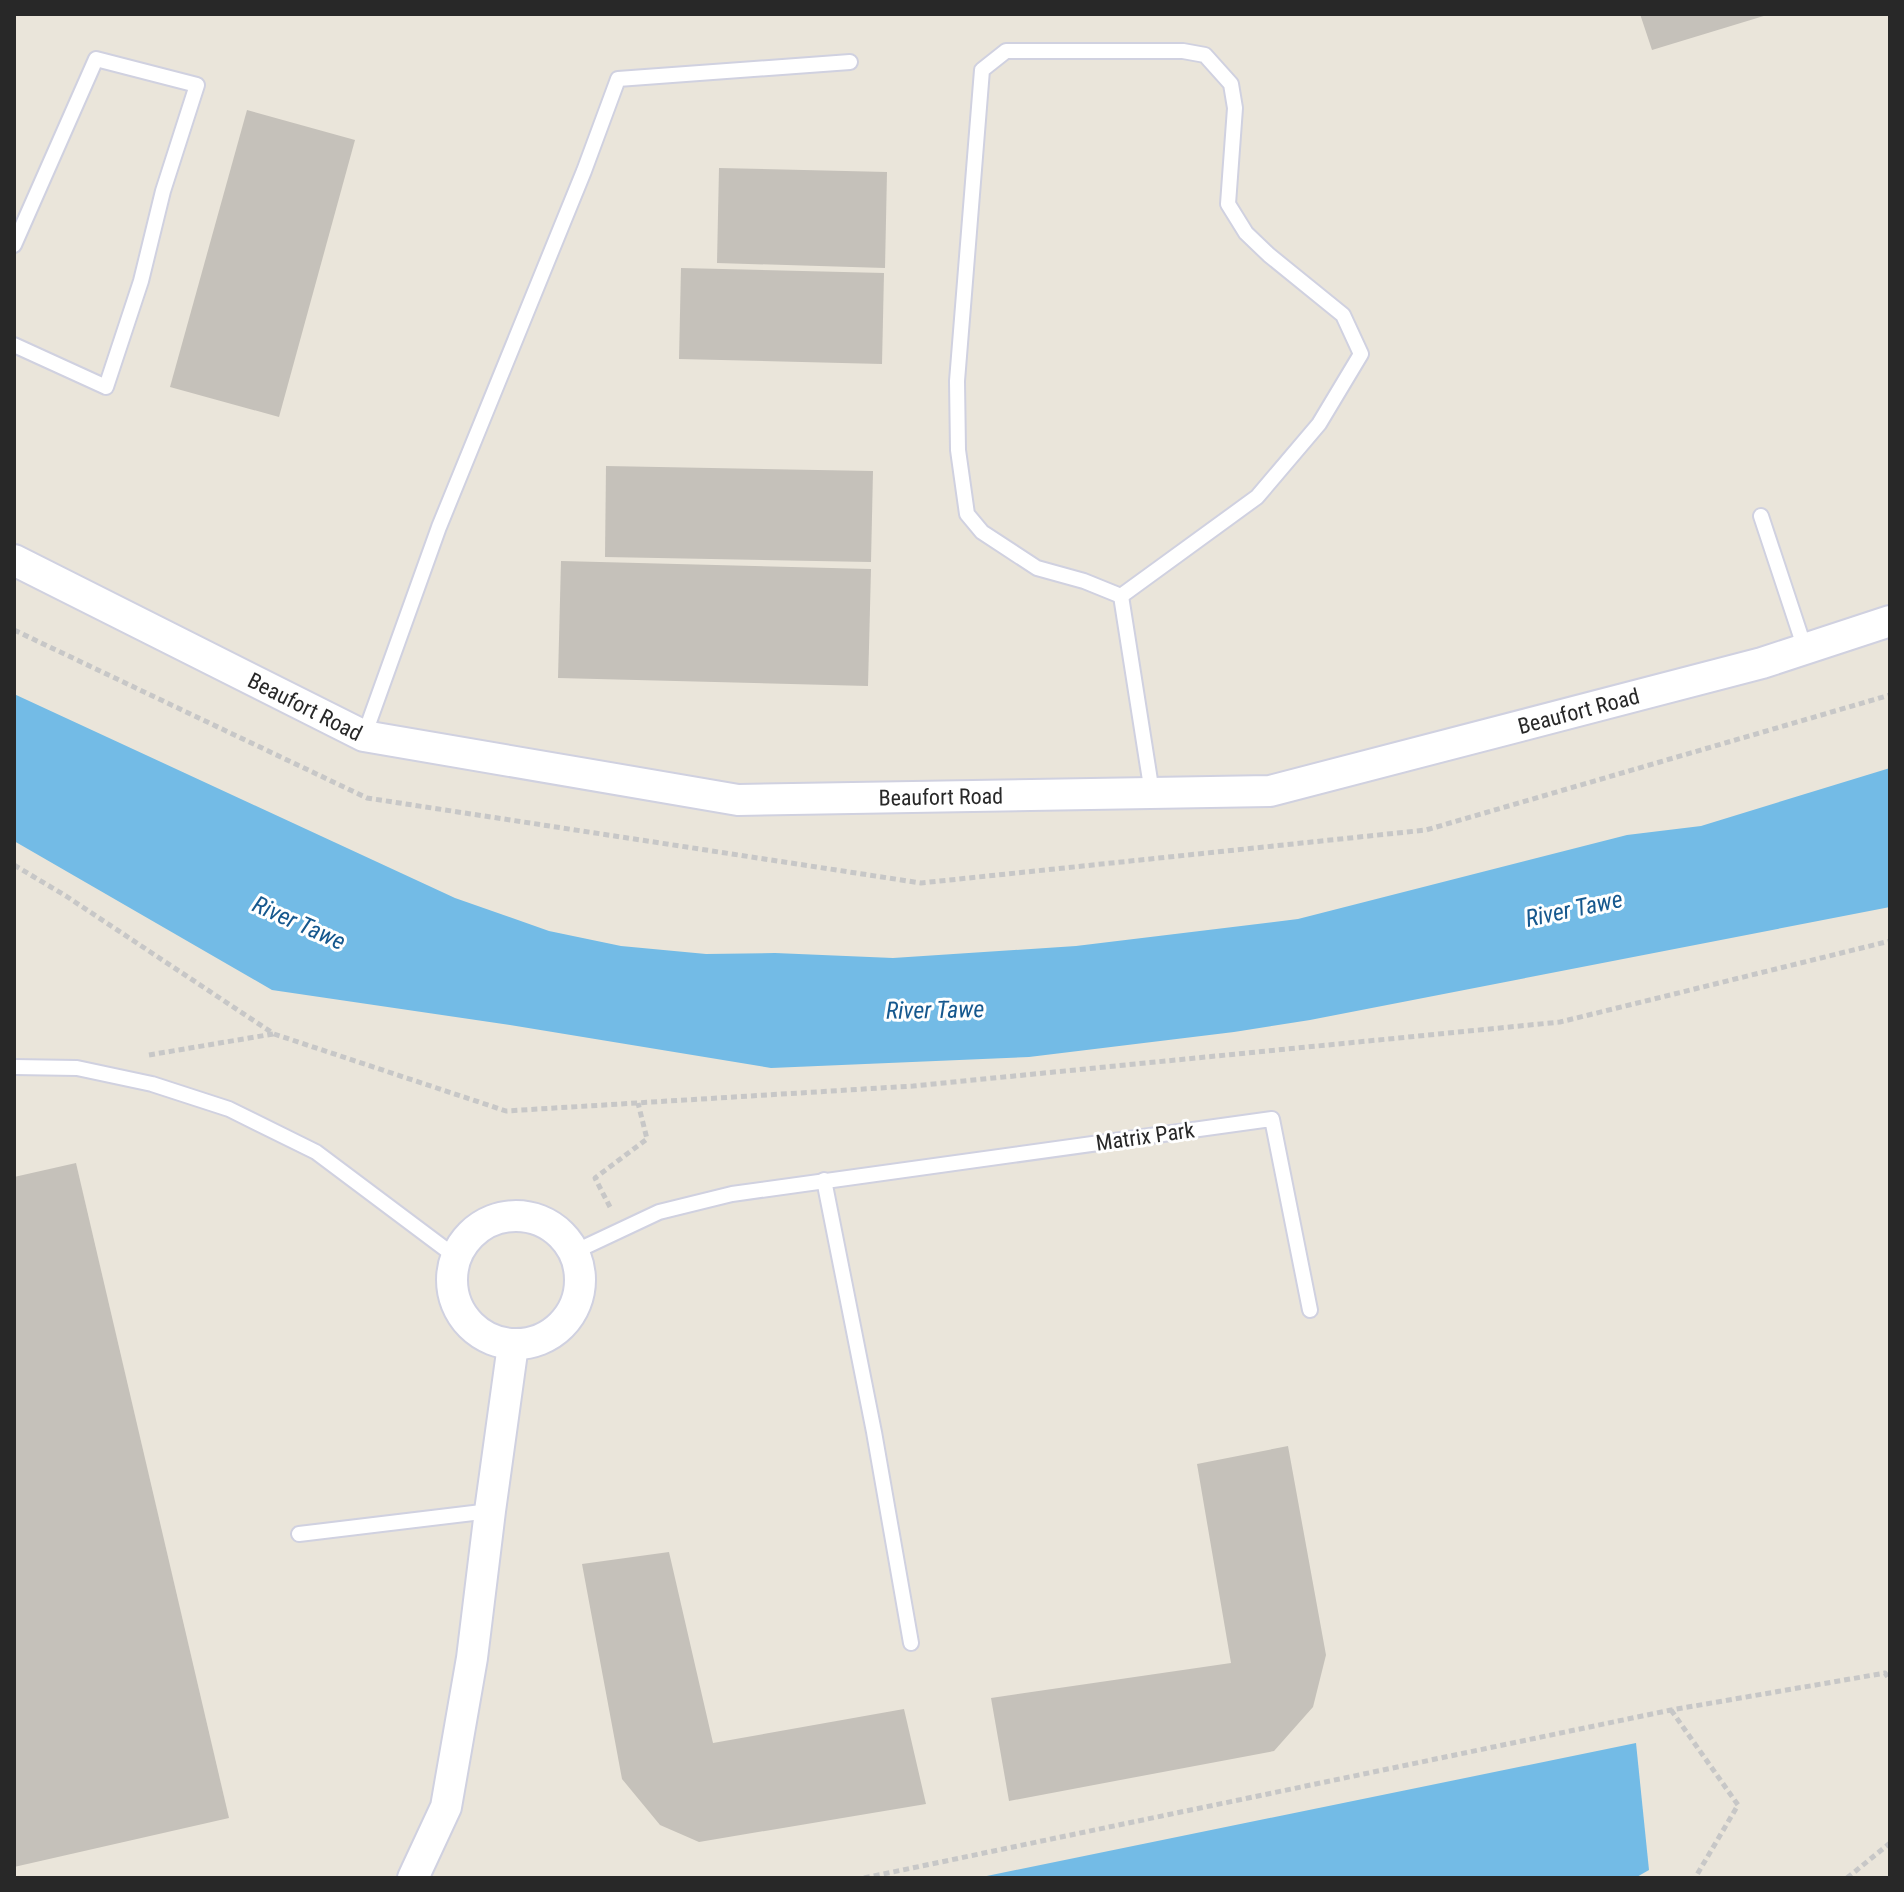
<svg xmlns="http://www.w3.org/2000/svg" width="1904" height="1892" viewBox="0 0 1904 1892" font-family="'Roboto Condensed',sans-serif">
<rect width="100%" height="100%" fill="#eae5da"/>
<!-- water -->
<g fill="#73bbe6">
<path d="M14,694L455,898L549,931L621,946L706,954L775,953L893,958L1076,946L1298,919L1627,835L1701,826L1890,768V907L1310,1020L1234,1032L1029,1057L771,1068L510,1025L272,990L14,841Z"/>
<path d="M1636,1743L1649,1870L1635,1878H977Z"/>
</g>
<!-- building -->
<g fill="#c5c1ba">
<path d="M1640,14H1767V15L1652,50Z"/>
<path d="M247,110L355,140L279,417L170,387Z"/>
<path d="M719,168L887,172L885,268L717,263Z"/>
<path d="M681,268L884,273L882,364L679,359Z"/>
<path d="M606,466L873,471L871,562L605,557Z"/>
<path d="M561,561L871,569L868,686L558,678Z"/>
<path d="M76,1163L229,1818L14,1867V1177Z"/>
<path d="M1288,1446L1326,1655L1313,1707L1274,1751L1009,1801L991,1698L1231,1663L1197,1464Z"/>
<path d="M669,1552L713,1743L904,1709L926,1804L699,1842L660,1825L622,1779L582,1564Z"/>
</g>
<g fill="none" stroke-linecap="round" stroke-linejoin="round">
<!-- lane casing -->
<g stroke="#d0d1e0" stroke-width="18">
<g id="lane">
<path d="M1006,51H1183L1205,55L1231,84L1235,108L1228,204L1246,233L1269,255L1343,315L1361,354L1319,424L1257,497L1121,596L1084,581L1037,568L982,532L967,514L958,450L957,381L982,70Z"/>
<path d="M14,245L96,59L197,85L163,191L141,281L106,387L14,345"/>
<path d="M1761,516L1805,649"/>
<path d="M1121,596L1152,793"/>
<path d="M364,736L439,527L584,171L618,79L850,62"/>
<path d="M14,1067L77,1068L152,1084L229,1109L316,1152L456,1257"/>
<path d="M824,1180L874,1432L911,1643"/>
<path d="M574,1252L659,1212L732,1194L1272,1119L1310,1310"/>
<path d="M299,1534L490,1511"/>
</g>
</g>
<!-- street casing -->
<g stroke="#d0d1e0" stroke-width="34">
<g id="street">
<path id="s1" d="M14,560L364,736L738,800L1270,791L1762,663L1890,621"/>
<circle cx="516" cy="1280" r="64"/>
<path d="M413,1878L446,1807L472,1658L490,1511L513,1345"/>
</g>
</g>
<!-- path -->
<g stroke="#c7c7c7" stroke-width="5" stroke-dasharray="6 4" stroke-linecap="butt">
<path d="M14,630L367,798L921,883L1426,830L1890,695"/>
<path d="M14,865L66,896L274,1034L506,1111L913,1086L1560,1022L1890,941"/>
<path d="M149,1055L273,1034"/>
<path d="M610,1207L595,1178L647,1139L638,1103"/>
<path d="M1671,1710L1738,1805L1695,1878"/>
<path d="M864,1878L1671,1710L1885,1673L1890,1680"/>
<path d="M1847,1878L1890,1843"/>
</g>
<!-- lane -->
<use href="#lane" stroke="#fff" stroke-width="14"/>
<!-- street -->
<use href="#street" stroke="#fff" stroke-width="30"/>
</g>
<g text-anchor="middle" stroke-width="6" stroke-linejoin="round" paint-order="stroke">
<!-- street labels -->
<g font-size="22" fill="#282828" stroke="#fff">
<text dy="8" stroke="none"><textPath href="#s1" startOffset="326">Beaufort Road</textPath></text>
<text dy="8" stroke="none"><textPath href="#s1" startOffset="1622">Beaufort Road</textPath></text>
<text dy="8" stroke="none"><textPath href="#s1" startOffset="974">Beaufort Road</textPath></text>
<text transform="translate(1145 1136) rotate(-8)" y="8">Matrix Park</text>
</g>
<!-- water labels -->
<g font-size="24" font-style="italic" fill="#16588e" stroke="#fff">
<text transform="translate(1574 909) rotate(-12)" y="8">River Tawe</text>
<text transform="translate(299 923) rotate(24)" y="8">River Tawe</text>
<text transform="translate(935 1010) rotate(-1)" y="8">River Tawe</text>
</g>
</g>
<!-- border -->
<rect width="1904" height="1892" fill="none" stroke="#282828" stroke-width="32"/>
</svg>
